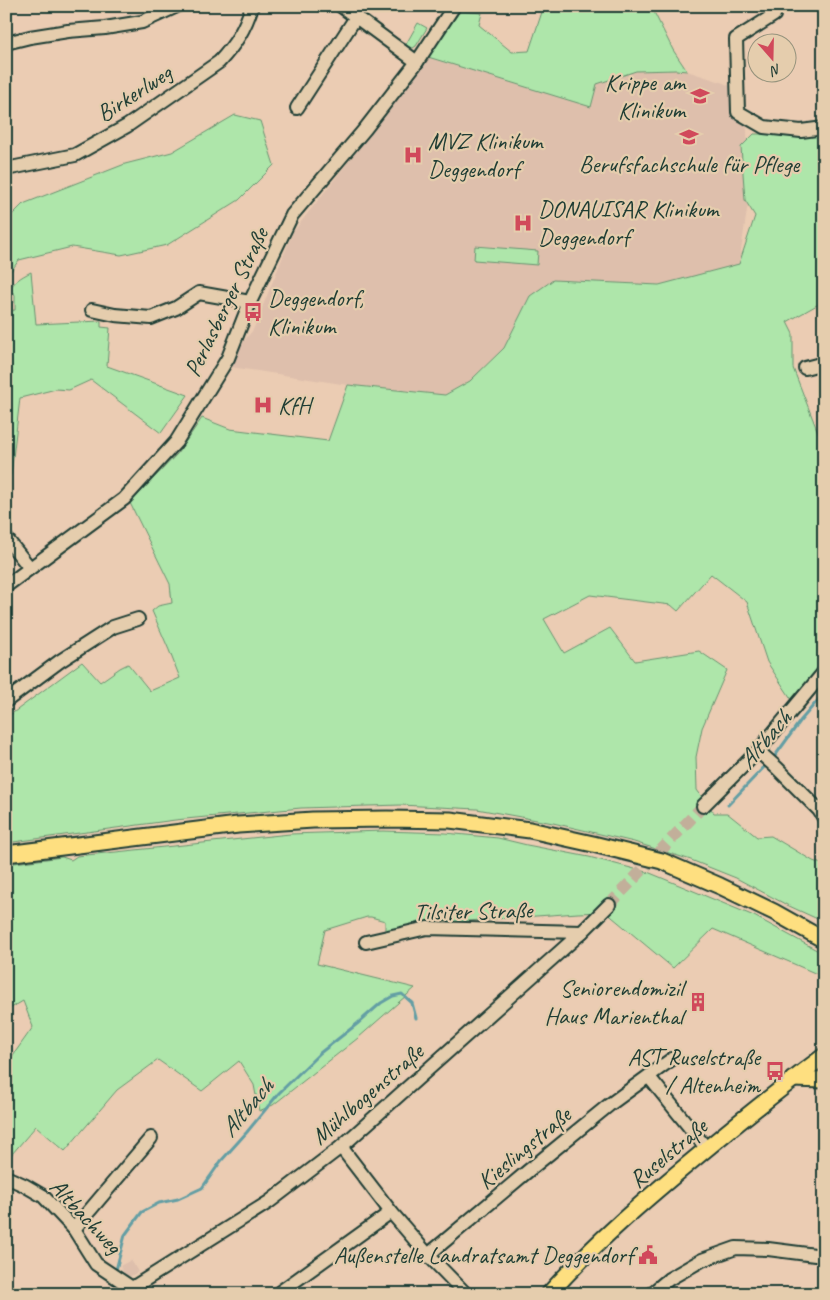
<svg xmlns="http://www.w3.org/2000/svg" width="830" height="1300" viewBox="0 0 830 1300" font-family="Caveat,sans-serif">
<rect width="100%" height="100%" fill="#ebccb3"/>
<filter id="ink" filterUnits="userSpaceOnUse"><feTurbulence type="fractalNoise" baseFrequency=".02" numOctaves="2"/><feDisplacementMap in="SourceGraphic" scale="10" xChannelSelector="R" yChannelSelector="G"/><feConvolveMatrix kernelMatrix="1 2 1 2 8 2 1 2 1" color-interpolation-filters="sRGB"/></filter>
<g filter="url(#ink)">
<!-- built -->
<g fill="#debfac">
<path d="M428,57L591,107L597,84L636,71L676,70L687,71L721,82L745,93L750,190L739,264L659,285L553,280L530,297L504,348L470,381L445,395L348,385L231,367L243,342L253,330L293,232L405,90Z"/>
<path d="M131,1260L138,1272L127,1278L120,1266Z"/>
</g>
<!-- green -->
<g fill="#aee6aa" stroke="#66926f">
<path d="M544,6H651L673,50L687,71L676,70L636,71L597,84L591,107L428,57L460,11L482,13L479,25L512,52L529,51Z"/>
<path d="M418,23L427,28L416,46L413,48L405,46Z"/>
<path d="M235,115L260,121L274,165L239,200L167,245L121,255L72,247L19,260L6,278V218L11,216L23,204L125,164L172,152Z"/>
<path d="M824,131V301L787,322L793,334V368L819,435L824,438V668L794,703L767,662L747,602L711,574L678,611L671,605L590,595L544,619L564,653L610,628L635,661L699,651L727,670L702,728L696,757L697,790L714,813H727L757,837L771,836L813,861L824,865V922L787,905L736,878L691,860L634,842L553,823L477,809L401,805L301,808L175,820L6,843V718L82,662L100,682L120,668L128,664L150,691L180,678L169,650L152,611L158,606L172,603L170,584L130,503L177,454L202,418L230,429L328,441L348,385L445,395L470,381L504,348L530,296L553,280L659,285L739,264L755,216L745,200L741,147L754,134H787Z"/>
<path d="M475,246L538,251L537,265L474,260Z"/>
<path d="M31,272L36,324L101,321V327L110,328L107,366L188,395L161,433L91,380L69,390L56,389L20,398L11,475L6,479L7,311L15,310V295L14,293H8C12,282 21,277 31,272Z"/>
<path d="M383,831L445,833L498,838L527,845L589,857L650,873L754,916L824,954V977L713,929L673,968L606,912L578,913L426,924L385,934V921L371,917H367L325,930L317,964L415,988L358,1038L273,1105L259,1111L254,1085L239,1061L202,1091L158,1060L117,1090L65,1151L36,1126L6,1161V1065L33,1027L23,1001L6,1011V864L62,857L71,860L77,856L290,834Z"/>
</g>
<g fill="none" stroke-linecap="round" stroke-linejoin="round">
<!-- stream -->
<g stroke="#639ea4" stroke-width="3">
<path d="M772,760L801,720L824,693"/>
<path d="M728,805L767,764"/>
<path d="M116,1270L125,1235L142,1212L159,1203L178,1199L202,1188L221,1161L247,1132L279,1093L320,1053L357,1024L381,1003L393,996L402,994L412,1003L416,1018"/>
</g>
<!-- minor-tunnel -->
<path stroke="#c2af9a" stroke-width="12" stroke-dasharray="12 6" stroke-linecap="butt" d="M609,905L703,806"/>
<!-- minor casing -->
<g stroke="#1f3d34" stroke-width="16">
<g id="minor">
<path d="M341,6L417,62"/>
<path d="M773,6L774,15L736,39L738,112L764,127L801,131L824,128"/>
<path d="M6,43L30,37L68,31L105,28L142,22L177,6"/>
<path d="M297,108L356,17"/>
<path d="M6,169L75,155L127,126L219,62C235,45 245,29 252,6"/>
<path d="M92,310L115,315L151,318L176,308L199,293L250,302"/>
<path d="M805,368L824,363"/>
<path d="M6,538L30,568"/>
<path d="M6,586L124,499L176,442L228,358L250,302L292,215L365,129L417,62L454,6"/>
<path d="M6,701L60,661L113,627L138,619"/>
<path d="M758,751L777,768L819,810L824,818"/>
<path d="M703,806L758,751L824,672"/>
<path d="M366,942L427,928L582,932"/>
<path d="M649,1077L707,1149"/>
<path d="M341,1147L391,1212L428,1255L466,1294"/>
<path d="M6,1177L24,1185L43,1196L74,1229L96,1264L132,1288L269,1202L341,1147L582,932L609,905"/>
<path d="M74,1229L151,1138"/>
<path d="M428,1255L528,1171L609,1105L672,1059"/>
<path d="M277,1294L391,1212"/>
<path d="M651,1294L669,1279L702,1260L736,1248L768,1249L815,1255H824"/>
</g>
</g>
<!-- major casing -->
<g stroke="#1f3d34" stroke-width="19">
<g id="major">
<path d="M6,854L238,825L313,820L387,819L450,820L530,830L593,844L662,861L720,886L774,912L824,940"/>
<path d="M793,1079L824,1080"/>
<path d="M549,1294C594,1243 647,1198 699,1155C740,1121 781,1088 824,1056"/>
</g>
</g>
<!-- minor -->
<use href="#minor" stroke="#e5cdad" stroke-width="12"/>
<!-- major -->
<use href="#major" stroke="#fedf80" stroke-width="15"/>
</g>
</g>
<!-- icons -->
<defs>
<g id="school-bare" transform="scale(1.5)"><path d="M0-5L7-2L0 1L-7-2ZM-4 1L0 2.5L4 1V4Q0 6-4 4Z" fill="#d1495b" stroke="#e5cdad" stroke-width="2.5" paint-order="stroke"/></g>
<g id="hospital-bare" transform="scale(1.5)"><path d="M-5-5h3v3.5h4V-5h3V5h-3V1.5h-4V5h-3Z" fill="#d1495b" stroke="#e5cdad" stroke-width="2.5" paint-order="stroke"/></g>
<g id="bus-bare" transform="scale(1.5)"><path d="M-5-6H5V4H4V6H2V4H-2V6H-4V4H-5ZM-3.5-4V0h7V-4ZM-3.5 1.2v1.5H-2V1.2ZM2 1.2v1.5H3.5V1.2Z" fill="#d1495b" stroke="#e5cdad" stroke-width="2.5" paint-order="stroke"/></g>
<g id="building-bare" transform="scale(1.5)"><path d="M-4-6H4V6H1V3H-1V6H-4ZM-2.5-4.3h1.7v1.8h-1.7ZM.8-4.3h1.7v1.8H.8ZM-2.5-1h1.7V.8h-1.7ZM.8-1h1.7V.8H.8Z" fill="#d1495b" stroke="#e5cdad" stroke-width="2.5" paint-order="stroke"/></g>
<g id="civic-bare" transform="scale(1.5)"><path d="M-.6-6.5H3V-4.5H.6V-3L4-1V1h2V6H-6V1h2V-1L-.6-3ZM-1.2 2.5V6h2.4V2.5Z" fill="#d1495b" stroke="#e5cdad" stroke-width="2.5" paint-order="stroke"/></g>
</defs>
<g fill-rule="evenodd">
<use href="#school-bare" x="700" y="96"/>
<use href="#school-bare" x="689" y="137"/>
<use href="#hospital-bare" x="413" y="155"/>
<use href="#hospital-bare" x="523" y="223"/>
<use href="#bus-bare" x="253" y="312"/>
<use href="#hospital-bare" x="263" y="405"/>
<use href="#building-bare" x="698" y="1002"/>
<use href="#bus-bare" x="775" y="1071"/>
<use href="#civic-bare" x="648" y="1255"/>
</g>
<g text-anchor="middle" stroke-width="4.5" stroke-linejoin="round" paint-order="stroke">
<!-- poi labels -->
<g font-size="24" fill="#1f3d34" stroke="#e5cdad" text-anchor="end">
<text x="685" y="90">Krippe am<tspan x="685" dy="28">Klinikum</tspan></text>
<text x="428" y="149" text-anchor="start">MVZ Klinikum<tspan x="428" dy="28">Deggendorf</tspan></text>
<text x="689" y="172" text-anchor="middle">Berufsfachschule für Pflege</text>
<text x="538" y="217" text-anchor="start">DONAUISAR Klinikum<tspan x="538" dy="28">Deggendorf</tspan></text>
<text x="268" y="306" text-anchor="start">Deggendorf,<tspan x="268" dy="28">Klinikum</tspan></text>
<text x="278" y="413" text-anchor="start">KfH</text>
<text x="683" y="996">Seniorendomizil<tspan x="683" dy="28">Haus Marienthal</tspan></text>
<text x="760" y="1065">AST Ruselstraße<tspan x="760" dy="28">/ Altenheim</tspan></text>
<text x="633" y="1263">Außenstelle Landratsamt Deggendorf</text>
</g>
<!-- street labels -->
<g font-size="24" fill="#1f3d34" stroke="#e5cdad">
<text transform="translate(134 93) rotate(-33)" y="8">Birkerlweg</text>
<text transform="translate(226 302) rotate(-64)" y="8">Perlasberger Straße</text>
<text transform="translate(473 911) rotate(-1)" y="8">Tilsiter Straße</text>
<text transform="translate(367 1094) rotate(-41)" y="8">Mühlbogenstraße</text>
<text transform="translate(524 1148) rotate(-40)" y="8">Kieslingstraße</text>
<text transform="translate(668 1153) rotate(-40)" y="8">Ruselstraße</text>
<text transform="translate(86 1216) rotate(47)" y="8">Altbachweg</text>
</g>
<!-- water labels -->
<g font-size="25" font-style="italic" fill="#25453d" stroke="#e5cdad">
<text transform="translate(764 739) rotate(-50)" y="9">Altbach</text>
<text transform="translate(246 1107) rotate(-50)" y="9">Altbach</text>
</g>
</g>
<!-- margin -->
<rect width="830" height="1300" fill="none" stroke="#e5cdad" stroke-width="25"/>
<rect x="12" y="12" width="805" height="1275" fill="none" stroke="#1f3d34" stroke-width="2" filter="url(#ink)"/>
<!-- north arrow -->
<g transform="translate(772 58) rotate(160)"><circle r="24" fill="#e5cdad" stroke="#96937d"/>
<path d="M0-4L9 19L0 12L-9 19Z" fill="#d1495b"/>
<text y="-8" font-size="14" font-weight="bold" text-anchor="middle" fill="#1f3d34">N</text>
</g>
</svg>
